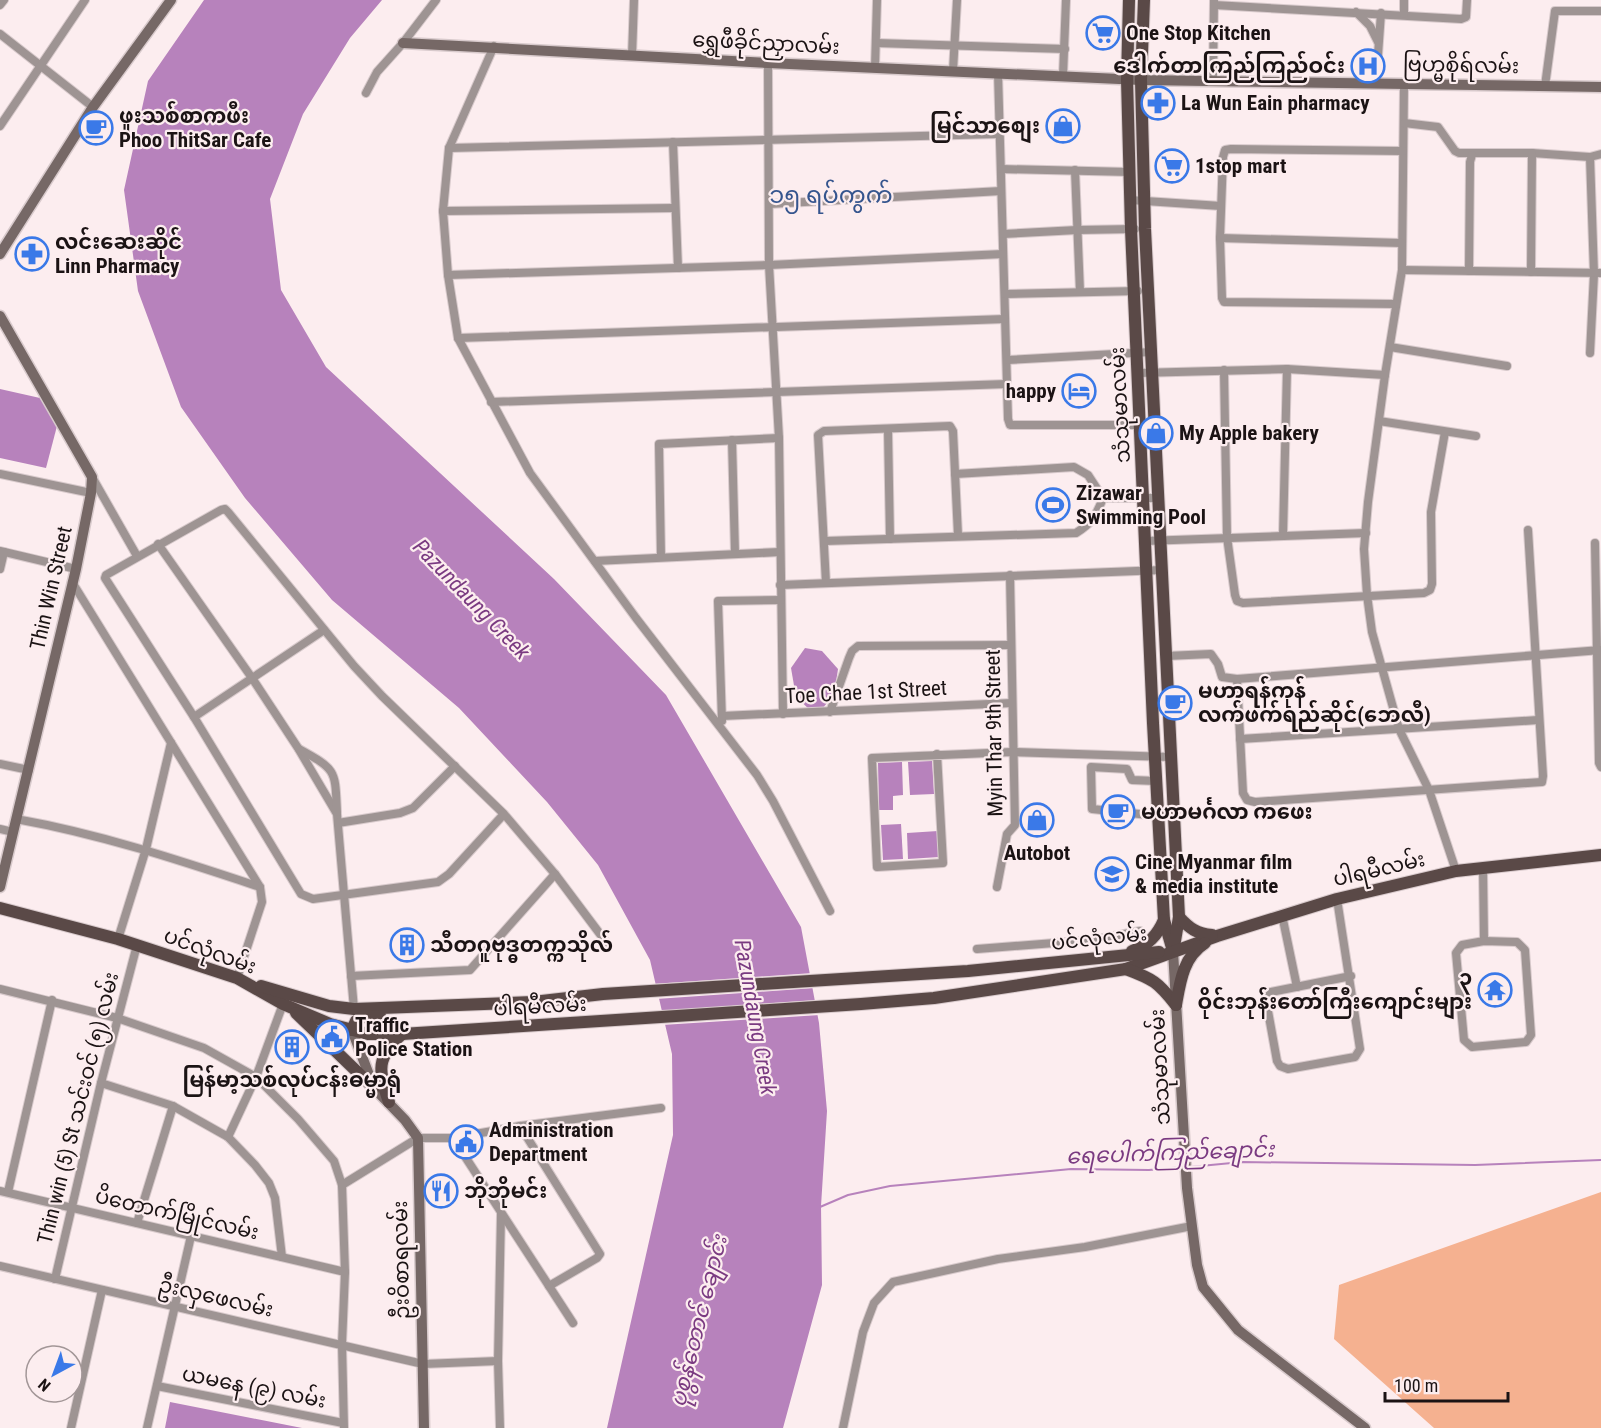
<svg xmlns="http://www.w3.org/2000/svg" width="1601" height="1428" viewBox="0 0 1601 1428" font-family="'Roboto Condensed','Noto Sans Myanmar',sans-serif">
<rect width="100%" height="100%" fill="#fcedef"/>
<!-- green -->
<path fill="#f5b190" d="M1601,1192V1428H1434L1334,1339L1339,1285Z"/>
<!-- water -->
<g fill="#b782bc">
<path d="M204,0H382L350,38L303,114L270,199L281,290L326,367L554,579L666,695L801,927L819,1023L827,1111L821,1206L822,1285L783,1428H607L673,1135L672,1054L650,960L598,865L547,802L459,708L332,600L245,498L181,407L138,291L124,190L148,81Z"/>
<path d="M0,389L40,398L57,426L46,468L0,458Z"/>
<path d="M805,648L822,651L838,669L834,695L821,710H810L796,697L791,668Z"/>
<path d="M932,761L934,794L910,795L908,762Z"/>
<path d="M902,762L903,795L893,796V810H879L878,763Z"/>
<path d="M901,824L903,859L883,860L881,825Z"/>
<path d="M938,831L939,857L908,859L907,833Z"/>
<path d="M170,1402L302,1428H165Z"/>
</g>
<!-- pier -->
<g fill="#fcedef">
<path d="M813,973L815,988L656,999L653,984Z"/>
<path d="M818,1000L820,1015L662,1025L659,1011Z"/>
</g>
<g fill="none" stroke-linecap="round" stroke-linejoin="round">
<!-- stream -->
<g stroke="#b782bc" stroke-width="2">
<path d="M1190,1167L1242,1162L1475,1165L1601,1160"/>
<path d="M820,1207L848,1195L890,1186L1071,1169L1149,1170L1182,1167"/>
</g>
<!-- street casing -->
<g stroke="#d8cacc" stroke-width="10">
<g id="street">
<path d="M0,5L4,0"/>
<path d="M1214,5L1461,19L1466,17L1467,0"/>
<path d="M1356,12L1370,26L1378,42"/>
<path d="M1404,14V0"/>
<path d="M0,34L93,107"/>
<path d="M876,43L1065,49"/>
<path d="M494,46L449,148L443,211L448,275L458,338L530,473L636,618L757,775L773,801L830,911"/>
<path d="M632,56L634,0"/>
<path d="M768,63L769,265L779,438L783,714"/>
<path d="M875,68L877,0"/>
<path d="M953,71L957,0"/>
<path d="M998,73L1008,419L1010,425H1140"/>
<path d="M1063,76L1066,0"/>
<path d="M1213,80L1214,0"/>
<path d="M1376,83L1381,13"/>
<path d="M1404,84L1402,270L1385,375L1368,502L1364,549L1367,595L1372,632L1399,729L1429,790L1456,871"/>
<path d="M1545,86L1555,11H1601"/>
<path d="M366,93L377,72L403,43L436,0"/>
<path d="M1404,123L1438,127L1455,151L1459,153H1532L1590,157L1601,154"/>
<path d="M0,126L85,0"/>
<path d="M673,142L678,268"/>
<path d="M449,148L999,134"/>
<path d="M1590,157L1594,274L1590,353"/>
<path d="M1001,169L1130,172"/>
<path d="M1075,170L1080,292"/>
<path d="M1130,200L1221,206"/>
<path d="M769,204L1001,191"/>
<path d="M443,211L674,208"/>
<path d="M1003,234L1077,230L1135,229"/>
<path d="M1220,238L1402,243"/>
<path d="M1402,270L1601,273"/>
<path d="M1469,271L1470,162L1472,155"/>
<path d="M1531,272L1532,153"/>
<path d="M448,275L769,265L1003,254"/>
<path d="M1005,294L1138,291"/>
<path d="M1396,304L1224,302L1222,298L1220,238L1223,157L1225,150L1231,149L1403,151"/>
<path d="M458,338L1005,319"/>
<path d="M1390,347L1507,366"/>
<path d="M1007,360L1151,352"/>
<path d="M1224,370L1227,537L1235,595L1237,601L1243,603L1424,593L1430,590L1432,584L1431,512L1445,432"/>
<path d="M1138,373L1287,369L1385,375"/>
<path d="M491,402L1007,384"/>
<path d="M1379,421L1476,436"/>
<path d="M888,430L890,539"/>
<path d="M732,440L735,553"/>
<path d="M0,474L91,493"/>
<path d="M92,477L137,556"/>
<path d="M1103,498H1158"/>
<path d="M1283,536L1287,369"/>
<path d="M825,541L1076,533C1092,523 1096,516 1103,498L1088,475L1074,467L955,474"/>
<path d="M1145,541L1366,533"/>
<path d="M1595,543L1599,763L1601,767"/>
<path d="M158,544L252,678L298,748L337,814L354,1009"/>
<path d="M0,551L76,569"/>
<path d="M661,557L659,444L779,438"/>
<path d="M595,561L780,552"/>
<path d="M0,569L4,552"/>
<path d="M72,582L260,887L262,902L237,978"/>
<path d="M826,583L818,435L824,431L950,426L953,431L958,535"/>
<path d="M780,585L1162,570"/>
<path d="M1166,656L1211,654L1218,664L1222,677L1237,679L1601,650"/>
<path d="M1237,679L1243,793L1247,800L1255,802L1542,782L1543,776L1528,530"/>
<path d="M830,712L849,658L852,651L858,646L1011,645"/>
<path d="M722,716L1012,703"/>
<path d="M194,717L324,630"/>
<path d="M722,721L718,601L781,600"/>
<path d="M1240,739L1538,720"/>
<path d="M299,749C337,770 335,770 337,812"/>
<path d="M937,754L943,863L877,867L872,758L1012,752L1170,757"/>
<path d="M0,764L29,770"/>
<path d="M1156,781L1132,780L1127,769L1091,767L1092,809L1158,816"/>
<path d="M504,814L449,874L438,882L313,899L301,894L194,717L105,578L106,575L221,510L225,509L228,512L354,666L382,696L504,814L555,874L606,942"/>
<path d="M16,819C100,834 179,860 260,887"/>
<path d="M338,823L400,813L413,808L455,766"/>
<path d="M0,829L13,832"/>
<path d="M1483,867L1484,941"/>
<path d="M997,887L1007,834L1015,825L1010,575"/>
<path d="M1337,899L1360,1049L1355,1057L1288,1069L1280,1066L1277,1061L1266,1000L1271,992L1351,976"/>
<path d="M1282,915L1297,987"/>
<path d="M118,939L146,849L171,743"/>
<path d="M1484,941L1517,942L1525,950L1531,1035L1526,1042L1472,1047L1464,1040L1456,953L1462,945Z"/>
<path d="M977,949L1093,940L1140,931"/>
<path d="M351,976L470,970L555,874"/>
<path d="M0,989L117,1018L204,1048L256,1077L298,1119L334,1161L342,1185L345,1272L342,1344L344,1428"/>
<path d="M101,1083L173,1106L228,1137L255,1165L269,1183L275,1198L282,1257"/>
<path d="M520,1126L600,1254L597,1258L549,1286"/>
<path d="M228,1137L256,1077L283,1004"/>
<path d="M453,1138L573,1323"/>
<path d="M342,1185L418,1138H453L520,1126L661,1108"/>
<path d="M0,1191L345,1272"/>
<path d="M8,1192L52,1000"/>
<path d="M137,1223L173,1106"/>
<path d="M0,1266L423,1364L498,1361"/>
<path d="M55,1279L101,1083L137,945"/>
<path d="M157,1386L343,1423"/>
<path d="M71,1428L102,1290"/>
<path d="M147,1428L191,1236"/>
<path d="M500,1428L498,1361L501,1214"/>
<path d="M843,1428L863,1332L874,1303L893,1282L998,1259L1085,1247L1192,1226"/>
</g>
</g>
<!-- secondary casing -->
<g stroke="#d8cacc" stroke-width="13">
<g id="secondary">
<path d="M403,43L768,63L1141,80L1601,87"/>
<path d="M0,254L93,107L171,0"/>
<path d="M0,316L92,477L91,493L76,569L0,887"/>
<path d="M1173,951L1187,1188L1197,1265L1203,1287L1238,1330L1365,1428"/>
<path d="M352,1030L374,1088L405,1120L418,1138L424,1428"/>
</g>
</g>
<!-- primary casing -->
<g stroke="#d8cacc" stroke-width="14">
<g id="primary">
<path d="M1129,0L1127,79L1131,229L1153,723L1164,920L1173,951"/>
<path d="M1144,0L1141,80L1145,229L1179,917L1174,947"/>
<path d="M0,908L118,939L237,978L283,1004L330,1024L368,1034H402L861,1004L934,998L1126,969L1217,936L1337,899L1456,871L1601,855"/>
<path d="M1179,917C1189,928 1197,934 1212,935"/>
<path d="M1132,951C1148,945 1157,936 1164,920"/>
<path d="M1126,969C1153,979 1158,982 1176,1005"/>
<path d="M261,986L329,1006L354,1009L381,1008L533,1002L603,994L968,971L1159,952"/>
<path d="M1176,1005C1180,982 1183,957 1205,943"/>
<path d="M296,1013L374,1088"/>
<path d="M352,1030L356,1021L363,1017L380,1016"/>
<path d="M389,1102C378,1071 376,1057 402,1034"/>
</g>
</g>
<!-- street -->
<use href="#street" stroke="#9e9493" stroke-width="8"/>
<!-- secondary -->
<use href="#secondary" stroke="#766866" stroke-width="10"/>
<!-- primary -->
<use href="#primary" stroke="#5a4947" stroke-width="12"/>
</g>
<!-- icons -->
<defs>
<g id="supermarket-ring" transform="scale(1.725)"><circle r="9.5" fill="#fcedef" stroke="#3a79e8" stroke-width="1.5"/><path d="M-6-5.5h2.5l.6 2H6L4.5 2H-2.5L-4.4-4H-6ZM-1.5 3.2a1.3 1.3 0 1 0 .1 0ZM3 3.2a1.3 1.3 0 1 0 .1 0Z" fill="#3a79e8"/></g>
<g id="hospital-ring" transform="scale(1.725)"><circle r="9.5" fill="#fcedef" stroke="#3a79e8" stroke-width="1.5"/><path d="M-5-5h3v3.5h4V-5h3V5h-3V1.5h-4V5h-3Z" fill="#3a79e8"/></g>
<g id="pharmacy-ring" transform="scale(1.725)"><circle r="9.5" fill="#fcedef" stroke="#3a79e8" stroke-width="1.5"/><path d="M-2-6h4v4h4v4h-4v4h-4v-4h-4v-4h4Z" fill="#3a79e8"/></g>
<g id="shop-ring" transform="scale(1.725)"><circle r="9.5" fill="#fcedef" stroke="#3a79e8" stroke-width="1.5"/><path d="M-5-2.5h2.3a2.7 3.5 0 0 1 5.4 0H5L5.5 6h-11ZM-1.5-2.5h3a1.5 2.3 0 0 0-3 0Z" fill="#3a79e8"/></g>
<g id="cafe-ring" transform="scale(1.725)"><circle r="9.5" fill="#fcedef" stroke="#3a79e8" stroke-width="1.5"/><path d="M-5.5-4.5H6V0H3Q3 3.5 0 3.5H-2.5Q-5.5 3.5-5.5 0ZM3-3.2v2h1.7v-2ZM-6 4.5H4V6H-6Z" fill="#3a79e8"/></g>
<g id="hotel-ring" transform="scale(1.725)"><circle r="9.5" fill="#fcedef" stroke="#3a79e8" stroke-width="1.5"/><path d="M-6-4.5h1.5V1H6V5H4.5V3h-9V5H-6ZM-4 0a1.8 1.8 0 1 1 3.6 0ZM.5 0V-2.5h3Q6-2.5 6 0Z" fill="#3a79e8"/></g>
<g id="stadium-ring" transform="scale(1.725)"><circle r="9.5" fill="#fcedef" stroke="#3a79e8" stroke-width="1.5"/><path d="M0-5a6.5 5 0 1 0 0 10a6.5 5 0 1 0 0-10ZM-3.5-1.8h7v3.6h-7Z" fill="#3a79e8"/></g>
<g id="university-ring" transform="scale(1.725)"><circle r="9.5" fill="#fcedef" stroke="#3a79e8" stroke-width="1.5"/><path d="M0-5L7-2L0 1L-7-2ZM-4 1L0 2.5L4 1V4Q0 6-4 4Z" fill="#3a79e8"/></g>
<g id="building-ring" transform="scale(1.725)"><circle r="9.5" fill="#fcedef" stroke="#3a79e8" stroke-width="1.5"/><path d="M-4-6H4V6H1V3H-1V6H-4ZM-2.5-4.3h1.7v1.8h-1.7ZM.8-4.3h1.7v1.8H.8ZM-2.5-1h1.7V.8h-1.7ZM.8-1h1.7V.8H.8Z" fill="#3a79e8"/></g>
<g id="temple-ring" transform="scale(1.725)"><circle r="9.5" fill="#fcedef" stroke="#3a79e8" stroke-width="1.5"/><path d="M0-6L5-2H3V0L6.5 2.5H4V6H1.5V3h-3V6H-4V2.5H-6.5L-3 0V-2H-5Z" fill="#3a79e8"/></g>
<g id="civic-ring" transform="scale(1.725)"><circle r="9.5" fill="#fcedef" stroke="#3a79e8" stroke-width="1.5"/><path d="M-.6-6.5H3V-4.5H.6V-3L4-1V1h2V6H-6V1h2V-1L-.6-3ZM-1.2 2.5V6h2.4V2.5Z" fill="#3a79e8"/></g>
<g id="restaurant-ring" transform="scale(1.725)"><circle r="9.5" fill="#fcedef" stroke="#3a79e8" stroke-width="1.5"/><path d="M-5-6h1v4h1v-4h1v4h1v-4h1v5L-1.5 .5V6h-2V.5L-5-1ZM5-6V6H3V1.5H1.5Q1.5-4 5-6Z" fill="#3a79e8"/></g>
</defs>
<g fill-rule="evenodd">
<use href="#supermarket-ring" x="1103" y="33"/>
<use href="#hospital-ring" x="1368" y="66"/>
<use href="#pharmacy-ring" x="1158" y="103"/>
<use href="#shop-ring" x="1063" y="126"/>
<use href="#cafe-ring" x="96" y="128"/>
<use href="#supermarket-ring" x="1172" y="166"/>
<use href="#pharmacy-ring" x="32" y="254"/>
<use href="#hotel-ring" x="1079" y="391"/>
<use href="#shop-ring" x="1156" y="433"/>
<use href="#stadium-ring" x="1053" y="505"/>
<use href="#cafe-ring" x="1175" y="703"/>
<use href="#cafe-ring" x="1118" y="812"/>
<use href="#shop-ring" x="1037" y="820"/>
<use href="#university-ring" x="1112" y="874"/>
<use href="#building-ring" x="407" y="945"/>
<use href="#temple-ring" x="1495" y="990"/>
<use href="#civic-ring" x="332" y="1037"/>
<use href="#building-ring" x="292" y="1047"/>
<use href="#civic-ring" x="466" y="1142"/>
<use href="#restaurant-ring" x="441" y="1191"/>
</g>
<g text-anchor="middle" stroke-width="4.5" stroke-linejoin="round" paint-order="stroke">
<!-- poi labels -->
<g font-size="21" font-weight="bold" fill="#1b1314" stroke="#fcedef" text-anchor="start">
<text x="1126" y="40">One Stop Kitchen</text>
<text x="1345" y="73" text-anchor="end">ဒေါက်တာကြည်ကြည်ဝင်း</text>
<text x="1181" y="110">La Wun Eain pharmacy</text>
<text x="119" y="123">ဖူးသစ်စာကဖီး<tspan x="119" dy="24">Phoo ThitSar Cafe</tspan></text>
<text x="1040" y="133" text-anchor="end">မြင်သာစျေး</text>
<text x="1195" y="173">1stop mart</text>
<text x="55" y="249">လင်းဆေးဆိုင်<tspan x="55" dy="24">Linn Pharmacy</tspan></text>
<text x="1056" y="398" text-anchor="end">happy</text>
<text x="1179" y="440">My Apple bakery</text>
<text x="1076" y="500">Zizawar<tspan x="1076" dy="24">Swimming Pool</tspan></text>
<text x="1198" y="698">မဟာရန်ကုန်<tspan x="1198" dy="24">လက်ဖက်ရည်ဆိုင်(ဘေလီ)</tspan></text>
<text x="1141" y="819">မဟာမင်္ဂလာ ကဖေး</text>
<text x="1037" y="860" text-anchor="middle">Autobot</text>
<text x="1135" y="869">Cine Myanmar film<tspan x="1135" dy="24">&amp; media institute</tspan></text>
<text x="430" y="952">သီတဂူဗုဒ္ဓတက္ကသိုလ်</text>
<text x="1472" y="985" text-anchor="end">၃<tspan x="1472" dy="24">ဝိုင်းဘုန်းတော်ကြီးကျောင်းများ</tspan></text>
<text x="355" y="1032">Traffic<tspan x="355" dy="24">Police Station</tspan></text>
<text x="292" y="1087" text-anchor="middle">မြန်မာ့သစ်လုပ်ငန်းဓမ္မာရုံ</text>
<text x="489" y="1137">Administration<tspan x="489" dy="24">Department</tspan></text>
<text x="464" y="1198">ဘိုဘိုမင်း</text>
</g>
<!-- street labels -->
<g font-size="21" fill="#1b1314" stroke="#fcedef">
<text transform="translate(766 43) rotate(3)" y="7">ရွှေဖီခိုင်ညှာလမ်း</text>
<text transform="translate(1461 65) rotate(1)" y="7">ဗြဟ္မစိုရ်လမ်း</text>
<text transform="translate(1120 405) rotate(-93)" y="7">သံသုမာလမ်း</text>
<text transform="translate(51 588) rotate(-77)" y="7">Thin Win Street</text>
<text transform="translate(866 692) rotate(-3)" y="7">Toe Chae 1st Street</text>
<text transform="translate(994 733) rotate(-91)" y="7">Myin Thar 9th Street</text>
<text transform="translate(1379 869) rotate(-13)" y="7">ပါရမီလမ်း</text>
<text transform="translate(1099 938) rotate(-6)" y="7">ပင်လုံလမ်း</text>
<text transform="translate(210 951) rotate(20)" y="7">ပင်လုံလမ်း</text>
<text transform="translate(540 1006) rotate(-3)" y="7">ပါရမီလမ်း</text>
<text transform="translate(1160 1067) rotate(-93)" y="7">သံသုမာလမ်း</text>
<text transform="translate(78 1108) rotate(-76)" y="7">Thin win (5) St သင်းဝင် (၅) လမ်း</text>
<text transform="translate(177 1214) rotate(13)" y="7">ပိတောက်မြိုင်လမ်း</text>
<text transform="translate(401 1260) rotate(-91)" y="7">ဦးဝိစာရလမ်း</text>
<text transform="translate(216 1297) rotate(13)" y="7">ဦးလှဖေလမ်း</text>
<text transform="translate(254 1387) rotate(11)" y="7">ယမနေ (၉) လမ်း</text>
</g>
<!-- water labels -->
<g font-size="22" font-style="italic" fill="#7a3a81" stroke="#fcedef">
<text transform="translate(472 599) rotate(46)" y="8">Pazundaung Creek</text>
<text transform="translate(756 1017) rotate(80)" y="8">Pazundaung Creek</text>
<text transform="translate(1170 1152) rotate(-2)" y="8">ရေပေါက်ကြည်ချောင်း</text>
<text transform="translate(698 1321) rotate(-76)" y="8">ပုစွန်တောင် ချောင်း</text>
</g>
<!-- quarter labels -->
<g font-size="24" fill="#35558e" stroke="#fcedef">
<text x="831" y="203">၁၅ ရပ်ကွက်</text>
</g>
</g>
<!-- north arrow -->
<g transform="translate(54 1374) rotate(221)"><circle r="28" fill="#fcedef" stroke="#a29697" stroke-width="1.5"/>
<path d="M0-4.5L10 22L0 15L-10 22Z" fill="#3a79e8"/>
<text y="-9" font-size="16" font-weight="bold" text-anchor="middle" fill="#1b1314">N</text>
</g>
<!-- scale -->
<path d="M1385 1392v9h123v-9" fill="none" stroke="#1b1314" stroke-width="3"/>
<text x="1394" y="1392" font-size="18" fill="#1b1314" stroke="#fcedef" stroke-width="4.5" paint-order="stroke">100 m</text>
</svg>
